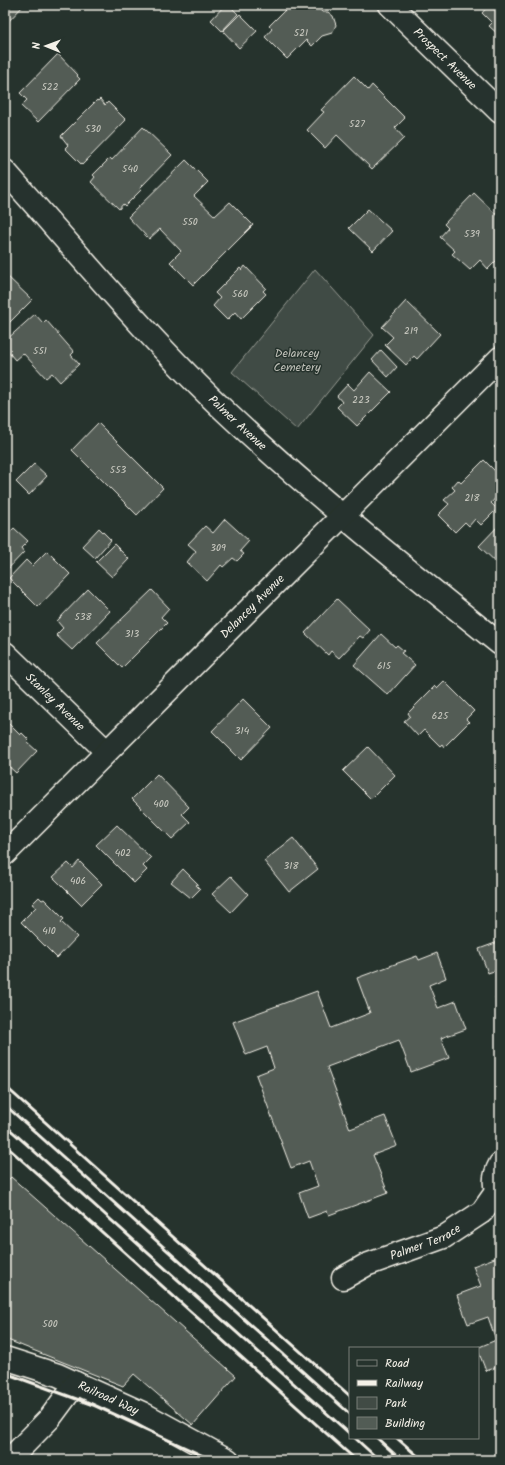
<svg xmlns="http://www.w3.org/2000/svg" width="505" height="1465" viewBox="0 0 505 1465" font-family="Kalam,sans-serif">
<rect width="100%" height="100%" fill="#26332d"/>
<filter id="ink" filterUnits="userSpaceOnUse"><feTurbulence type="fractalNoise" baseFrequency=".025" numOctaves="2"/><feDisplacementMap in="SourceGraphic" scale="8" xChannelSelector="R" yChannelSelector="G"/><feConvolveMatrix kernelMatrix="1 2 1 2 8 2 1 2 1" color-interpolation-filters="sRGB"/></filter>
<g filter="url(#ink)">
<!-- green -->
<path fill="#414b45" stroke="#9a9e96" d="M315,269L374,335L297,430L232,372Z"/>
<!-- building -->
<g fill="#525c55" stroke="#f4f1e8">
<path d="M5,5H24L5,25Z"/>
<path d="M225,5H229L238,14L222,31L211,20Z"/>
<path d="M290,5H315L322,12H328L333,16L336,25L332,33L322,36L312,46L306,40L287,59L265,37L272,29L269,26Z"/>
<path d="M489,5H500V36L489,26L492,23L482,13Z"/>
<path d="M240,14L257,31L239,48L223,31Z"/>
<path d="M58,54L78,75L77,76L80,79L38,122L21,106L27,100L20,93Z"/>
<path d="M354,76L368,90L372,85L405,118L395,128L404,138L372,169L337,135L325,148L307,130L324,112L321,110Z"/>
<path d="M100,99L105,105L108,102L126,120L82,165L65,148L68,145L61,136L97,100L98,101Z"/>
<path d="M143,127L172,155L140,188L141,190L125,206L123,204L119,209L91,182L95,177L93,175L110,158L112,160Z"/>
<path d="M186,160L208,182L194,196L215,216L230,202L253,225L193,285L170,262L181,251L160,229L149,239L128,217Z"/>
<path d="M474,193L500,218V257L488,269L480,260L470,270L452,254L455,251L440,237L448,228L444,224Z"/>
<path d="M368,209L392,231L373,251L349,228Z"/>
<path d="M245,266L266,288L263,291L266,294L241,319L235,312L227,320L213,306L220,298L215,293L240,268L242,270Z"/>
<path d="M5,274L32,300L5,327Z"/>
<path d="M406,301L440,334L417,359L414,356L406,365L385,345L393,337L382,327Z"/>
<path d="M35,314L43,323L46,320L74,352L71,355L79,364L60,382L52,373L46,378L23,353L15,360L5,348V341Z"/>
<path d="M381,350L397,367L388,377L372,360Z"/>
<path d="M370,372L391,392L357,426L337,407L342,402L337,396L348,384L354,390Z"/>
<path d="M98,423L163,488L137,515L72,450Z"/>
<path d="M500,441V453L494,447Z"/>
<path d="M484,460L500,476V493L491,503L497,509L481,525L475,519L469,526L465,522L455,532L438,515L449,504L444,500L455,490L452,487L458,480L461,483Z"/>
<path d="M34,464L47,476L29,495L16,482Z"/>
<path d="M225,519L249,541L240,551L244,554L237,561L233,558L223,567L221,565L207,581L187,562L196,551L188,544L205,526L213,533Z"/>
<path d="M500,524V566L479,546Z"/>
<path d="M14,528L28,541L21,548L24,552L5,572V533L7,535Z"/>
<path d="M99,528L111,540L95,558L82,546Z"/>
<path d="M114,544L129,559L112,577L96,562Z"/>
<path d="M47,551L70,574L38,607L9,578L26,560L32,566Z"/>
<path d="M88,589L110,611L72,650L56,635L63,628L57,621Z"/>
<path d="M152,590L169,608L161,617L167,623L122,668L97,643Z"/>
<path d="M337,599L370,630L363,638L360,636L339,658L331,651L328,655L305,633Z"/>
<path d="M381,634L395,647L397,645L404,651L401,653L415,665L388,695L354,665Z"/>
<path d="M444,681L474,711L466,719L469,722L444,747L442,744L440,746L424,730L418,736L404,721L410,716L408,713L435,686L437,688Z"/>
<path d="M243,699L272,728L241,760L212,731Z"/>
<path d="M5,720L20,735L22,733L29,740L27,742L37,751L16,773L5,763Z"/>
<path d="M368,747L395,775L371,799L343,771Z"/>
<path d="M157,774L189,807L182,814L190,822L172,839L132,799Z"/>
<path d="M117,825L151,858L143,866L147,870L134,883L96,845Z"/>
<path d="M293,838L318,869L289,892L264,861Z"/>
<path d="M79,861L102,884L81,905L53,877L68,863L73,868Z"/>
<path d="M183,869L198,884L196,885L200,889L191,898L171,882Z"/>
<path d="M231,876L248,894L231,912L212,894Z"/>
<path d="M39,897L42,900L44,899L64,919L61,922L77,937L57,958L21,922L36,907L32,904Z"/>
<path d="M500,937V969L488,973L479,949L498,942L496,939Z"/>
<path d="M437,953L446,978L429,985L438,1008L456,1001L466,1029L441,1038L449,1058L411,1072L399,1040L327,1067L350,1129L385,1116L397,1146L373,1155L388,1193L329,1215L327,1211L308,1218L299,1193L318,1186L309,1161L291,1168L256,1075L274,1068L267,1047L246,1055L233,1022L317,991L331,1028L370,1013L357,978L417,956L419,960Z"/>
<path d="M500,995V1011L495,997Z"/>
<path d="M11,1177L236,1376L193,1425L134,1374L123,1386L5,1339V1183Z"/>
<path d="M500,1256V1366L486,1371L477,1348L496,1340L488,1317L468,1324L457,1295L481,1286L473,1266Z"/>
</g>
<g fill="none" stroke-linecap="round" stroke-linejoin="round">
<!-- minor casing -->
<g stroke="#f4f1e8" stroke-width="25">
<g id="minor">
<path id="s1" d="M390,5L500,112"/>
<path id="s2" d="M5,171C78,253 149,340 229,415C315,496 408,570 500,644"/>
<path id="s3" d="M5,653L106,751"/>
<path id="s4" d="M5,854L500,358"/>
<path d="M500,1164C494,1175 492,1186 500,1196"/>
<path id="s5" d="M343,1278L366,1265L444,1237L482,1212L496,1192"/>
<path id="s6" d="M5,1358L58,1375L142,1413L228,1460"/>
<path d="M9,1460L50,1418L76,1383"/>
</g>
</g>
<!-- minor -->
<use href="#minor" stroke="#26332d" stroke-width="22"/>
<!-- rail -->
<g stroke="#f4f1e8" stroke-width="3">
<path d="M5,1086L350,1396"/>
<path d="M5,1105L350,1414"/>
<path d="M5,1125L350,1434"/>
<path d="M5,1145L356,1460"/>
<path d="M5,1373L93,1405L212,1460"/>
<path d="M355,1438L379,1460"/>
<path d="M377,1438L401,1460"/>
<path d="M397,1438L422,1460"/>
</g>
</g>
</g>
<g text-anchor="middle" stroke-width="3" stroke-linejoin="round" paint-order="stroke">
<!-- number labels -->
<g font-size="10" fill="#ccccc3">
<text x="301" y="36">521</text>
<text x="50" y="90">522</text>
<text x="357" y="127">527</text>
<text x="93" y="132">530</text>
<text x="130" y="172">540</text>
<text x="190" y="225">550</text>
<text x="472" y="237">539</text>
<text x="240" y="297">560</text>
<text x="411" y="334">219</text>
<text x="40" y="354">551</text>
<text x="361" y="403">223</text>
<text x="118" y="473">553</text>
<text x="472" y="501">218</text>
<text x="218" y="551">309</text>
<text x="83" y="620">538</text>
<text x="132" y="637">313</text>
<text x="384" y="669">615</text>
<text x="440" y="719">625</text>
<text x="242" y="734">314</text>
<text x="161" y="807">400</text>
<text x="123" y="856">402</text>
<text x="291" y="869">318</text>
<text x="78" y="884">406</text>
<text x="49" y="934">410</text>
<text x="50" y="1327">500</text>
</g>
<!-- street labels -->
<g font-size="12" fill="#f4f1e8" stroke="#26332d">
<text dy="4" stroke="none"><textPath href="#s1" startOffset="77">Prospect Avenue</textPath></text>
<text dy="4" stroke="none"><textPath href="#s2" startOffset="343">Palmer Avenue</textPath></text>
<text dy="4" stroke="none"><textPath href="#s4" startOffset="350">Delancey Avenue</textPath></text>
<text dy="4" stroke="none"><textPath href="#s3" startOffset="70">Stanley Avenue</textPath></text>
<text dy="4" stroke="none"><textPath href="#s5" startOffset="90">Palmer Terrace</textPath></text>
<text dy="4" stroke="none"><textPath href="#s6" startOffset="111">Railroad Way</textPath></text>
</g>
<!-- park labels -->
<g font-size="12" fill="#bebfb7" stroke="#26332d">
<text x="297" y="357">Delancey<tspan x="297" dy="14">Cemetery</tspan></text>
</g>
</g>
<!-- margin -->
<rect width="505" height="1465" fill="none" stroke="#26332d" stroke-width="20"/>
<rect x="10" y="10" width="485" height="1445" fill="none" stroke="#f4f1e8" stroke-width="1.5" filter="url(#ink)"/>
<!-- legend -->
<rect x="349" y="1347" width="130" height="92" fill="#26332d" stroke="#787f78"/>
<rect x="357" y="1360" width="20" height="6" fill="#26332d" stroke="#787f78"/>
<text x="385" y="1367" font-size="12" fill="#f4f1e8">Road</text>
<rect x="357" y="1380" width="20" height="6" fill="#f4f1e8" stroke="#787f78"/>
<text x="385" y="1387" font-size="12" fill="#f4f1e8">Railway</text>
<rect x="357" y="1397" width="20" height="12" fill="#414b45" stroke="#787f78"/>
<text x="385" y="1407" font-size="12" fill="#f4f1e8">Park</text>
<rect x="357" y="1417" width="20" height="12" fill="#525c55" stroke="#787f78"/>
<text x="385" y="1427" font-size="12" fill="#f4f1e8">Building</text>
<!-- north arrow -->
<g transform="translate(46 46) rotate(271)" stroke="#26332d" stroke-width="3" paint-order="stroke">
<path d="M0-3L7 15L0 10L-7 15Z" fill="#f4f1e8"/>
<text y="-6" font-size="11" font-weight="bold" text-anchor="middle" fill="#f4f1e8">N</text>
</g>
</svg>
